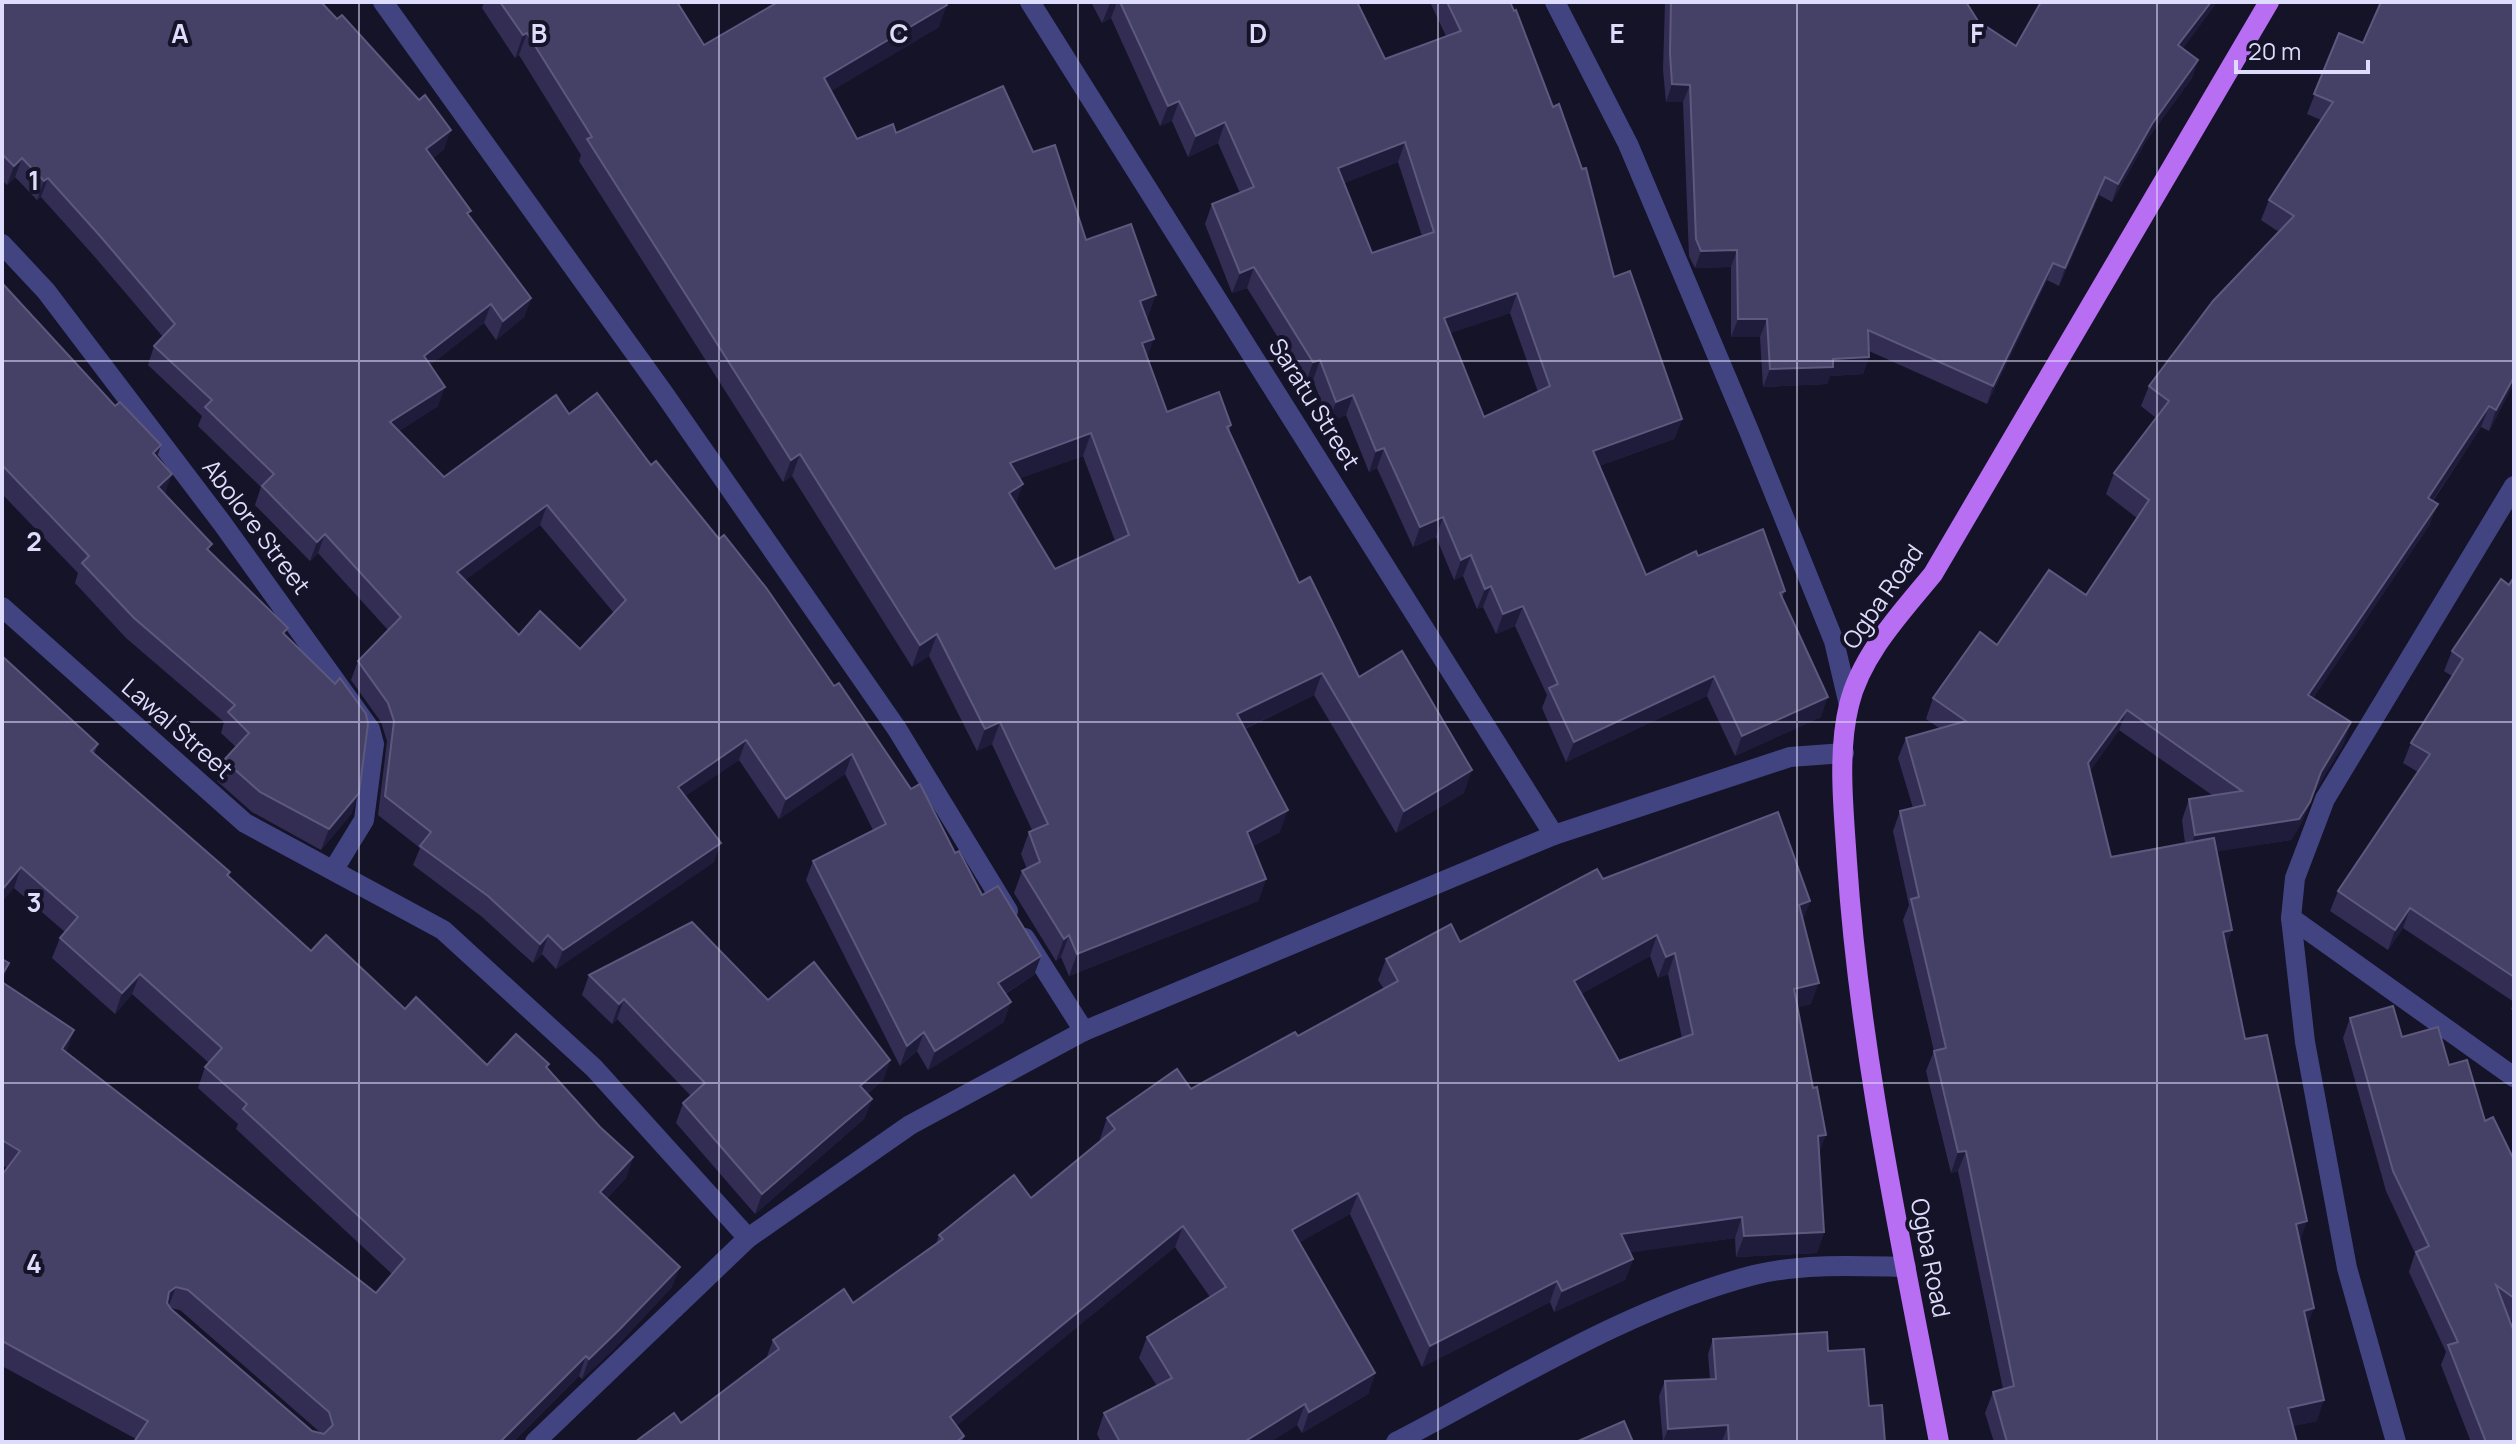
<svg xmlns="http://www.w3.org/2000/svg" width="2516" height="1444" viewBox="0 0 2516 1444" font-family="Manrope,sans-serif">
<rect width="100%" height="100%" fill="#151328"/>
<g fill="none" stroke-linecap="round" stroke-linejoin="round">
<!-- minor -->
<g stroke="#424482" stroke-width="20">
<path d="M383,2L665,395L897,729L1008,911"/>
<path d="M1030,2L1554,835"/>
<path d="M1555,2L1628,144L1749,431L1834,641L1849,705"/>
<path d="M2,244L46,291L222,523L370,729L374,744L364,820L334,869"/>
<path d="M2,607L245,823L443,930L594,1068L748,1238"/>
<path d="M2291,918L2514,1077"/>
<path d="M1025,938L1084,1031"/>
<path d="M535,1442L748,1238L910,1125L1084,1031L1554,835L1790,757L1844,753"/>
<path d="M1396,1442C1510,1383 1630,1307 1754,1275C1803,1263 1856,1266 1906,1267"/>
<path d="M2396,1442L2347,1268L2305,1042L2291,918L2295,878L2325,799L2514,486"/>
</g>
<!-- major -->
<path stroke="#b76ef2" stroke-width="20" d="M1939,1442C1903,1250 1860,1058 1847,862C1844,813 1837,754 1849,705C1861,655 1901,613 1933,574L2269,2"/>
</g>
<!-- wall -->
<g fill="#332d54" fill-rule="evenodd">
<path d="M2,2L444,149L433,158L469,216L531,298L524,317L496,340L484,323L430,365L438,406L399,431L444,477L569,414L651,465L834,686L955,853L982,895L1041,956L1034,975L1005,994L1004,1022L928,1070L917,1051L900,1066L806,880L813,861L873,830L845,774L779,819L739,760L685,796L714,862L556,969L542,954L533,963L481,916L413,865L420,848L378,815L387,741L381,722L351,680L358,661L388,630L318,553L310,561L255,505L261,487L198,426L202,416L148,365L154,346L163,337L94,256L41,197L37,200L15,177L7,185L2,180ZM540,525L614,613L580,649L519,635L465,580Z"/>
<path d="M484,2H677L704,45L939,27L831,91L857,139L896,133L1033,152L1086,240L1148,317L1147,318V358L1167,412L1231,425L1229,432L1299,583L1359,677L1464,793L1396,833L1314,695L1245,729L1280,832L1253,846L1266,879L1258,901L1069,976L1061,957L1056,961L1014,893L1022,871L1027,869L1021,854L1029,832L1032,830L992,744L977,751L929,656L912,667L792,476L783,482L579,161L581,155L519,55L515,58L482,8ZM1083,456L1115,541L1055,569L1016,505L1020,478Z"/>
<path d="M1091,2H1357L1385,59L1446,36L1430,2H1510L1614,277L1682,419L1674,439L1599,466L1646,575L1698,556L1785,591L1782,598L1821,717L1735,756L1707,696L1566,762L1542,708L1547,695L1515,626L1496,634L1483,607L1477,609L1463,576L1454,580L1436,537L1413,547L1377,468L1369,472L1346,415L1329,422L1313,380L1306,382L1247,288L1232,293L1205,224L1212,204L1240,193L1218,143L1188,157L1172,121L1160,126L1111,18L1102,23ZM1398,162L1422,236L1372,253L1344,183ZM1510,313L1538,392L1484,417L1450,333Z"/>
<path d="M1665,2H1966L1978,21L2016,46L2217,2L2183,48L2198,60L2192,78L2146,141L2112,202L2099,195L2059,286L2047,280L1987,404L1869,351V357L1863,374L1830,376L1827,384L1763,387L1760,337H1731V267L1695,268L1689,256L1683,102H1666L1663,70Z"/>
<path d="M2339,33L2514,383L2489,431L2481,427L2433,501L2430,524L2313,698L2344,743L2314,793L2302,822L2291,840L2217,851L2226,947L2245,1039L2299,1242L2317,1421L2293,1426L2297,1442H1994L1985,1413L1993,1392L2003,1389L1958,1171L1951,1173L1926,1071L1934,1051L1903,920L1909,905L1893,831L1900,811L1913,808L1898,758L1906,738L1939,728L1926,719L1933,698L1997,645L2086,595L2137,518L2106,494L2114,473L2156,418L2141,406L2149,386L2279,232L2261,220L2269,200L2321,120L2307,114ZM2119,730L2212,795L2189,799L2182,820L2185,843L2111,857L2090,771Z"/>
<path d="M2,283L115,406L161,445L157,457L165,494L209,552L286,635L352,813L321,850L252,812L217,781L224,760L236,747L221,733L224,722L126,638L75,583L78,573L2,494Z"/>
<path d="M2514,577V1011L2511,1009L2514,1002L2403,928L2388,950L2330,911L2338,891L2418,772L2403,763L2411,743L2452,676L2444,671L2452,651Z"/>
<path d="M2,656L98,744L94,754L230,872L228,877L311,951L405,1009L487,1065L547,1069L600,1127L633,1157L626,1178L607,1198L672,1287L613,1350L582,1379L579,1376L513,1442H134L136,1439L2,1366V1175L7,1168L2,1165V959L3,982L66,1052L376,1293L392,1274L236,1129L238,1124L198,1088L205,1067L209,1063L132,994L115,1014L52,958L60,938L65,932L14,888ZM170,1308L180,1310L322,1434L312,1431Z"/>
<path d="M1603,879L1810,901L1803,919L1811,1004L1798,1007L1819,1153L1824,1232L1817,1253L1736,1257L1735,1238L1630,1252L1633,1259L1625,1280L1554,1312L1550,1302L1422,1367L1350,1214L1299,1242L1375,1373L1368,1394L1302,1433L1297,1425L1270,1442H1101L1097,1434L1104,1413L1157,1386L1139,1358L1147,1337L1210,1297L1175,1247L956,1426L964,1436L962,1442H635L681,1423L766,1359L773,1340L853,1303L936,1244L939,1235L1031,1198L1101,1141L1100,1139L1107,1118L1191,1089L1298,1036L1384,989L1378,980L1386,959L1460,942ZM1650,956L1658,978L1668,974L1682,1038L1619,1061L1581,994Z"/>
<path d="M589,975L768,1000L890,1060L883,1080L867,1094L872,1099L864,1119L755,1214L676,1123L683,1103L691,1096L617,1019L612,1024L582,995Z"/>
<path d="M2350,1018L2402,1037L2449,1065L2485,1121L2514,1160V1322L2509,1319L2514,1442H2471L2441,1365L2446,1352L2409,1272L2415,1253L2386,1191L2343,1038Z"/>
<path d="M1713,1339L1828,1351L1869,1406L1885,1442H1722V1441L1663,1442L1659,1396L1665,1381L1710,1379L1708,1354Z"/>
</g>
<!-- shaded-wall -->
<g fill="#1f1b3b">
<path d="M1111,2H1117L1111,18L1102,23L1110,3Z"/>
<path d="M2211,2H2217L2172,63L2178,45Z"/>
<path d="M947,5L939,27L816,100L824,78Z"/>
<path d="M527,33L519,55L515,58L523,35Z"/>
<path d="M2198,60L2192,78L2146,141L2112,202L2118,184L2152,124Z"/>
<path d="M1672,84L1690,85L1683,102H1666Z"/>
<path d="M1179,101L1172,121L1160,126L1168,106Z"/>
<path d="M1225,122L1218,143L1188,157L1196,136Z"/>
<path d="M451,130L444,149L419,168L426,149Z"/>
<path d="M1405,142L1398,162L1331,188L1338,168Z"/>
<path d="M22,158L15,177L7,185L14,166Z"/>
<path d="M2105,177L2099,195L2059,286L2065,268Z"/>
<path d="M48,178L41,197L37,200L44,181Z"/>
<path d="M1737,250L1731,267L1695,268L1701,251Z"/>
<path d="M2053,263L2047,280L1987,404L1993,386Z"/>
<path d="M1254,267L1247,288L1232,293L1240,273Z"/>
<path d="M1517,293L1510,313L1436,338L1444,318Z"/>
<path d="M1156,295L1148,317L1132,323L1140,301Z"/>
<path d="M531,298L524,317L496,340L503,321Z"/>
<path d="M491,304L484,323L417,375L424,356Z"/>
<path d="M1738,319H1767L1760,337H1731Z"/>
<path d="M1154,339L1146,361L1142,343Z"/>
<path d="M1869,357L1863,374L1830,376L1827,384L1763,387L1770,369L1833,359Z"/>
<path d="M1320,360L1313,380L1306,382L1313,362Z"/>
<path d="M2514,377V383L2489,431L2496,410Z"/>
<path d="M445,387L438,406L383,442L390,422Z"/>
<path d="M1353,395L1346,415L1329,422L1336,402Z"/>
<path d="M2489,406L2481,427L2421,518L2428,498Z"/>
<path d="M1682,419L1674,439L1585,471L1593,451Z"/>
<path d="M1091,433L1083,456L1002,485L1010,463Z"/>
<path d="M161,445L154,466L153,453Z"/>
<path d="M1384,448L1377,468L1369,472L1376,451Z"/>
<path d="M800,454L792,476L783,482L791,460Z"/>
<path d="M172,474L165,494L158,487Z"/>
<path d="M1023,484L1015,506L1009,493Z"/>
<path d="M2438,504L2430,524L2301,716L2308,695Z"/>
<path d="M547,505L540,525L450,591L457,572Z"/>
<path d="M1443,517L1436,537L1413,547L1420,527Z"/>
<path d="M325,534L318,553L310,561L317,542Z"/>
<path d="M1471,555L1463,576L1454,580L1461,560Z"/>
<path d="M1491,586L1483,607L1477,609L1485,589Z"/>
<path d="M1523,606L1515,626L1496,634L1503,614Z"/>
<path d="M937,634L929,656L912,667L920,645Z"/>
<path d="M1322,673L1314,695L1229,736L1237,714Z"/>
<path d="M1714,676L1707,696L1566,762L1574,742Z"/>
<path d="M1828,697L1821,717L1735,756L1742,736Z"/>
<path d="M2127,710L2119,730L2081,784L2088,763Z"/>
<path d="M1000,722L992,744L977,751L985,729Z"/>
<path d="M2351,722L2344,743L2314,793L2302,822L2291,840L2187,856L2195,835L2321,772Z"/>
<path d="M746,740L739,760L671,806L678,787Z"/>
<path d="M852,754L845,774L779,819L786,799Z"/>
<path d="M1472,770L1464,793L1396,833L1404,811Z"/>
<path d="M359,793L352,813L321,850L329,829Z"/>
<path d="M1288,810L1280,832L1239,854L1247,832Z"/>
<path d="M721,843L714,862L556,969L563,950Z"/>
<path d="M21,867L14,888L2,902V890Z"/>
<path d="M1266,879L1258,901L1069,976L1077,954Z"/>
<path d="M1810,901L1802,922L1799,905Z"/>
<path d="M2410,908L2403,928L2388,950L2395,930Z"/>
<path d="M2232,930L2225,951L2223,932Z"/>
<path d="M548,935L542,954L533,963L540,944Z"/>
<path d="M1069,935L1061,957L1056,961L1064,939Z"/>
<path d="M1657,935L1650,956L1567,1002L1574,981Z"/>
<path d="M1675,953L1668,974L1658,978L1666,957Z"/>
<path d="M1041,956L1034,975L991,1002L998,983Z"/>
<path d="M9,963L2,984V975Z"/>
<path d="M140,974L132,994L115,1014L122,993Z"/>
<path d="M1819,983L1811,1004L1786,1010L1794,989Z"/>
<path d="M624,999L617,1019L612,1024L619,1004Z"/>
<path d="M1011,1002L1004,1022L928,1070L935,1051Z"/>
<path d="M74,1030L67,1051L54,1069L62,1049Z"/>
<path d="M924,1032L917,1051L900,1066L907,1046Z"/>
<path d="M890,1060L883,1080L853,1105L860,1086Z"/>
<path d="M872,1099L864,1119L755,1214L762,1194Z"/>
<path d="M1826,1135L1818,1156V1136Z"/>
<path d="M1966,1151L1958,1171L1951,1173L1958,1152Z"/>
<path d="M633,1157L626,1178L593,1212L600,1192Z"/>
<path d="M1358,1193L1350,1214L1285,1251L1292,1230Z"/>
<path d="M1742,1217L1735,1238L1614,1255L1621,1234Z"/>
<path d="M2307,1221L2300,1242L2296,1224Z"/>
<path d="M1183,1226L1175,1247L942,1438L950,1417Z"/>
<path d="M1824,1232L1817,1253L1736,1257L1744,1236Z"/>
<path d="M1633,1259L1625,1280L1554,1312L1562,1291Z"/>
<path d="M680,1267L672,1287L613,1350L582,1379L589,1359Z"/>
<path d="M1557,1281L1550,1302L1422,1367L1430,1346Z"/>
<path d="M176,1287L168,1308L162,1312L169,1292Z"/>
<path d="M2314,1308L2306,1329L2304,1311Z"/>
<path d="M586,1356L579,1376L513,1442H500Z"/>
<path d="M1375,1373L1368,1394L1302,1433L1309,1412Z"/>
<path d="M2324,1400L2317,1421L2280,1429L2288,1408Z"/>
<path d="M1305,1404L1297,1425L1270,1442H1244Z"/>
<path d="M1728,1425L1722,1441L1663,1442L1668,1429Z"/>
</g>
<!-- building -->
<g fill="#454066" stroke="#5d587d" stroke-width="2" fill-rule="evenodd">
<path d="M2,2H321L337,19L342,15L419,100L425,95L451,130L426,149L471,211L467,213L531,298L503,321L491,304L424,356L445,387L390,422L444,477L556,395L569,414L597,393L651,465L656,461L719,539L724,535L767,589L834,686L839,683L911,789L920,784L955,853L959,851L982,895L998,886L1041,956L998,983L1011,1002L935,1051L924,1032L907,1046L813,861L886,824L852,754L786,799L746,740L678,787L721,843L563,950L548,935L540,944L488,896L420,846L431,832L385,796L394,721L388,703L358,661L401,617L325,534L317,542L262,486L274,474L205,407L212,400L154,346L175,324L101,237L48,178L44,181L22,158L14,166L2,154ZM547,505L626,600L580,649L540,611L519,635L457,572Z"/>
<path d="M500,2H677L704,45L778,2H945L947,5L824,78L857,139L893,124L896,133L1003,86L1033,152L1055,145L1086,240L1131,224L1156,295L1140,301L1154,339L1142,343L1167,412L1219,392L1231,425L1227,427L1299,583L1310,577L1359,677L1402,651L1472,770L1404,811L1322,673L1237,714L1288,810L1247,832L1266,879L1077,954L1069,935L1064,939L1022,871L1040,862L1029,832L1048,824L1000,722L985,729L937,634L920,645L800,454L791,460L587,139L592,137L527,33L523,35ZM1091,433L1129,535L1055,569L1009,493L1023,484L1010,463Z"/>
<path d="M1120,2H1357L1385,59L1461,31L1447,2H1510L1514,11L1516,10L1553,107L1559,104L1582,169L1586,168L1614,277L1630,271L1682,419L1593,451L1646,575L1696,551L1698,556L1763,529L1785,591L1780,593L1828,697L1742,736L1714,676L1574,742L1549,688L1558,684L1523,606L1503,614L1491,586L1485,589L1471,555L1461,560L1443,517L1420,527L1384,448L1376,451L1353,395L1336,402L1320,360L1313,362L1254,267L1240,273L1212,204L1254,187L1225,122L1196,136L1179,101L1168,106ZM1405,142L1434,232L1372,253L1338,168ZM1517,293L1550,386L1484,417L1444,318Z"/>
<path d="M1671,2H1966L1978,21L2016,46L2041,2H2211L2178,45L2198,60L2152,124L2118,184L2105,177L2065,268L2053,263L1993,386L1868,330L1869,357L1833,359V367L1770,369L1767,319H1738L1737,250L1701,251L1696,239L1690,85L1672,84L1670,53Z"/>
<path d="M2381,2H2514V377L2496,410L2489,406L2428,498L2438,504L2308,695L2351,722L2321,772L2310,802L2299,819L2195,835L2189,799L2242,791L2127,710L2088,763L2111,857L2214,838L2232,930L2223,932L2245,1039L2267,1035L2307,1221L2296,1224L2314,1308L2304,1311L2324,1400L2288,1408L2297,1442H2007L1993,1392L2014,1386L1966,1151L1958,1152L1934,1051L1946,1048L1911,899L1919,897L1900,811L1925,805L1906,738L1966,721L1933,698L1980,632L1997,645L2049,570L2086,595L2149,500L2114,473L2169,401L2149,386L2213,301L2294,216L2269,200L2333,102L2314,94L2339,33L2363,43Z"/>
<path d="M2,283L115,406L120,402L161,445L153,453L172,474L158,487L212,544L207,549L288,628L283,633L335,684L340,678L366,714L368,724L359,793L329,829L260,792L224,760L249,733L228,712L235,705L134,618L82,563L89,556L2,465Z"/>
<path d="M2514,577V977L2410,908L2395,930L2338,891L2430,754L2411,743L2463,659L2452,651L2501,579L2509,585Z"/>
<path d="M2,656L98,744L91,751L230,872L227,875L311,951L326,935L405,1009L416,997L487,1065L516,1034L549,1064L546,1067L600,1127L633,1157L600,1192L680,1267L620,1329L589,1359L586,1356L500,1442H134L148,1421L2,1341V1175L20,1151L2,1140V982L74,1030L62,1049L376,1293L405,1259L243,1109L247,1104L205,1067L222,1048L140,974L122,993L60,938L78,917L21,867L2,890ZM176,1287L188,1290L329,1412L333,1425L324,1434L312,1431L171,1309L167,1303L169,1292Z"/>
<path d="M1778,812L1810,901L1799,905L1819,983L1794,989L1813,1088L1817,1087L1826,1135L1818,1136L1824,1232L1744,1236L1742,1217L1621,1234L1633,1259L1562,1291L1557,1281L1430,1346L1358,1193L1292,1230L1375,1373L1309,1412L1305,1404L1244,1442H1120L1104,1413L1172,1378L1147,1337L1226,1287L1183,1226L950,1417L964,1436L956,1442H635L674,1413L681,1423L779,1349L773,1340L844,1289L853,1303L943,1239L939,1235L1014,1175L1031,1198L1115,1129L1107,1118L1177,1069L1191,1089L1295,1032L1298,1036L1398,981L1386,959L1451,924L1460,942L1597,869L1603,879ZM1657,935L1666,957L1675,953L1693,1034L1619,1061L1574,981Z"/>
<path d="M692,922L768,1000L814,962L890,1060L860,1086L872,1099L762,1194L683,1103L705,1083L624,999L619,1004L589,975Z"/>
<path d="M2,959L9,963L2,975Z"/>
<path d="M2393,1006L2402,1037L2438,1027L2449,1065L2467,1060L2485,1121L2493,1117L2514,1160V1298L2496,1285L2514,1332V1442H2486L2448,1345L2458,1342L2416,1252L2429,1246L2393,1171L2350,1018Z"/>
<path d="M1827,1332L1828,1351L1864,1349L1869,1406L1882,1405L1885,1442H1729L1728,1425L1668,1429L1665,1381L1716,1379L1713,1339Z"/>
<path d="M1624,1421L1633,1442H1576Z"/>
</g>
<!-- grid -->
<path fill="none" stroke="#dedcfc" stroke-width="2" stroke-opacity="0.55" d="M359,2V1442M719,2V1442M1078,2V1442M1438,2V1442M1797,2V1442M2157,2V1442M2,361H2514M2,722H2514M2,1083H2514"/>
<g text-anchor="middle" stroke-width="8" stroke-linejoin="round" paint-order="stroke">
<!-- street labels -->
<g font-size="24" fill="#dedcfc" stroke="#151328">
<text transform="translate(1314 404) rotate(58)" y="8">Saratu Street</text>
<text transform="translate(256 527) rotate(53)" y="8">Abolore Street</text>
<text transform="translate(1883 597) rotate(-55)" y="8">Ogba Road</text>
<text transform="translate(177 729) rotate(41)" y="8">Lawal Street</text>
<text transform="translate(1930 1258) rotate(79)" y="8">Ogba Road</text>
</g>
</g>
<g font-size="26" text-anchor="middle" font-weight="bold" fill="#dedcfc" stroke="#151328" stroke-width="8" stroke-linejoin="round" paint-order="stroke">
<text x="180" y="43">A</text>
<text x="539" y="43">B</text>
<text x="899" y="43">C</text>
<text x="1258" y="43">D</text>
<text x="1617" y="43">E</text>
<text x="1977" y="43">F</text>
<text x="34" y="190">1</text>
<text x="34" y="551">2</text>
<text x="34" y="912">3</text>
<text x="34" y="1273">4</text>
</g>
<!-- border -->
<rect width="2516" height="1444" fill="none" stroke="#dedcfc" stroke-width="8"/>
<!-- scale -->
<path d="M2236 60v12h132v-12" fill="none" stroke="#dedcfc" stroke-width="4"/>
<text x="2248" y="60" font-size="24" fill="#dedcfc" stroke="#151328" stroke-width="6" paint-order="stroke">20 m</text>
</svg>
